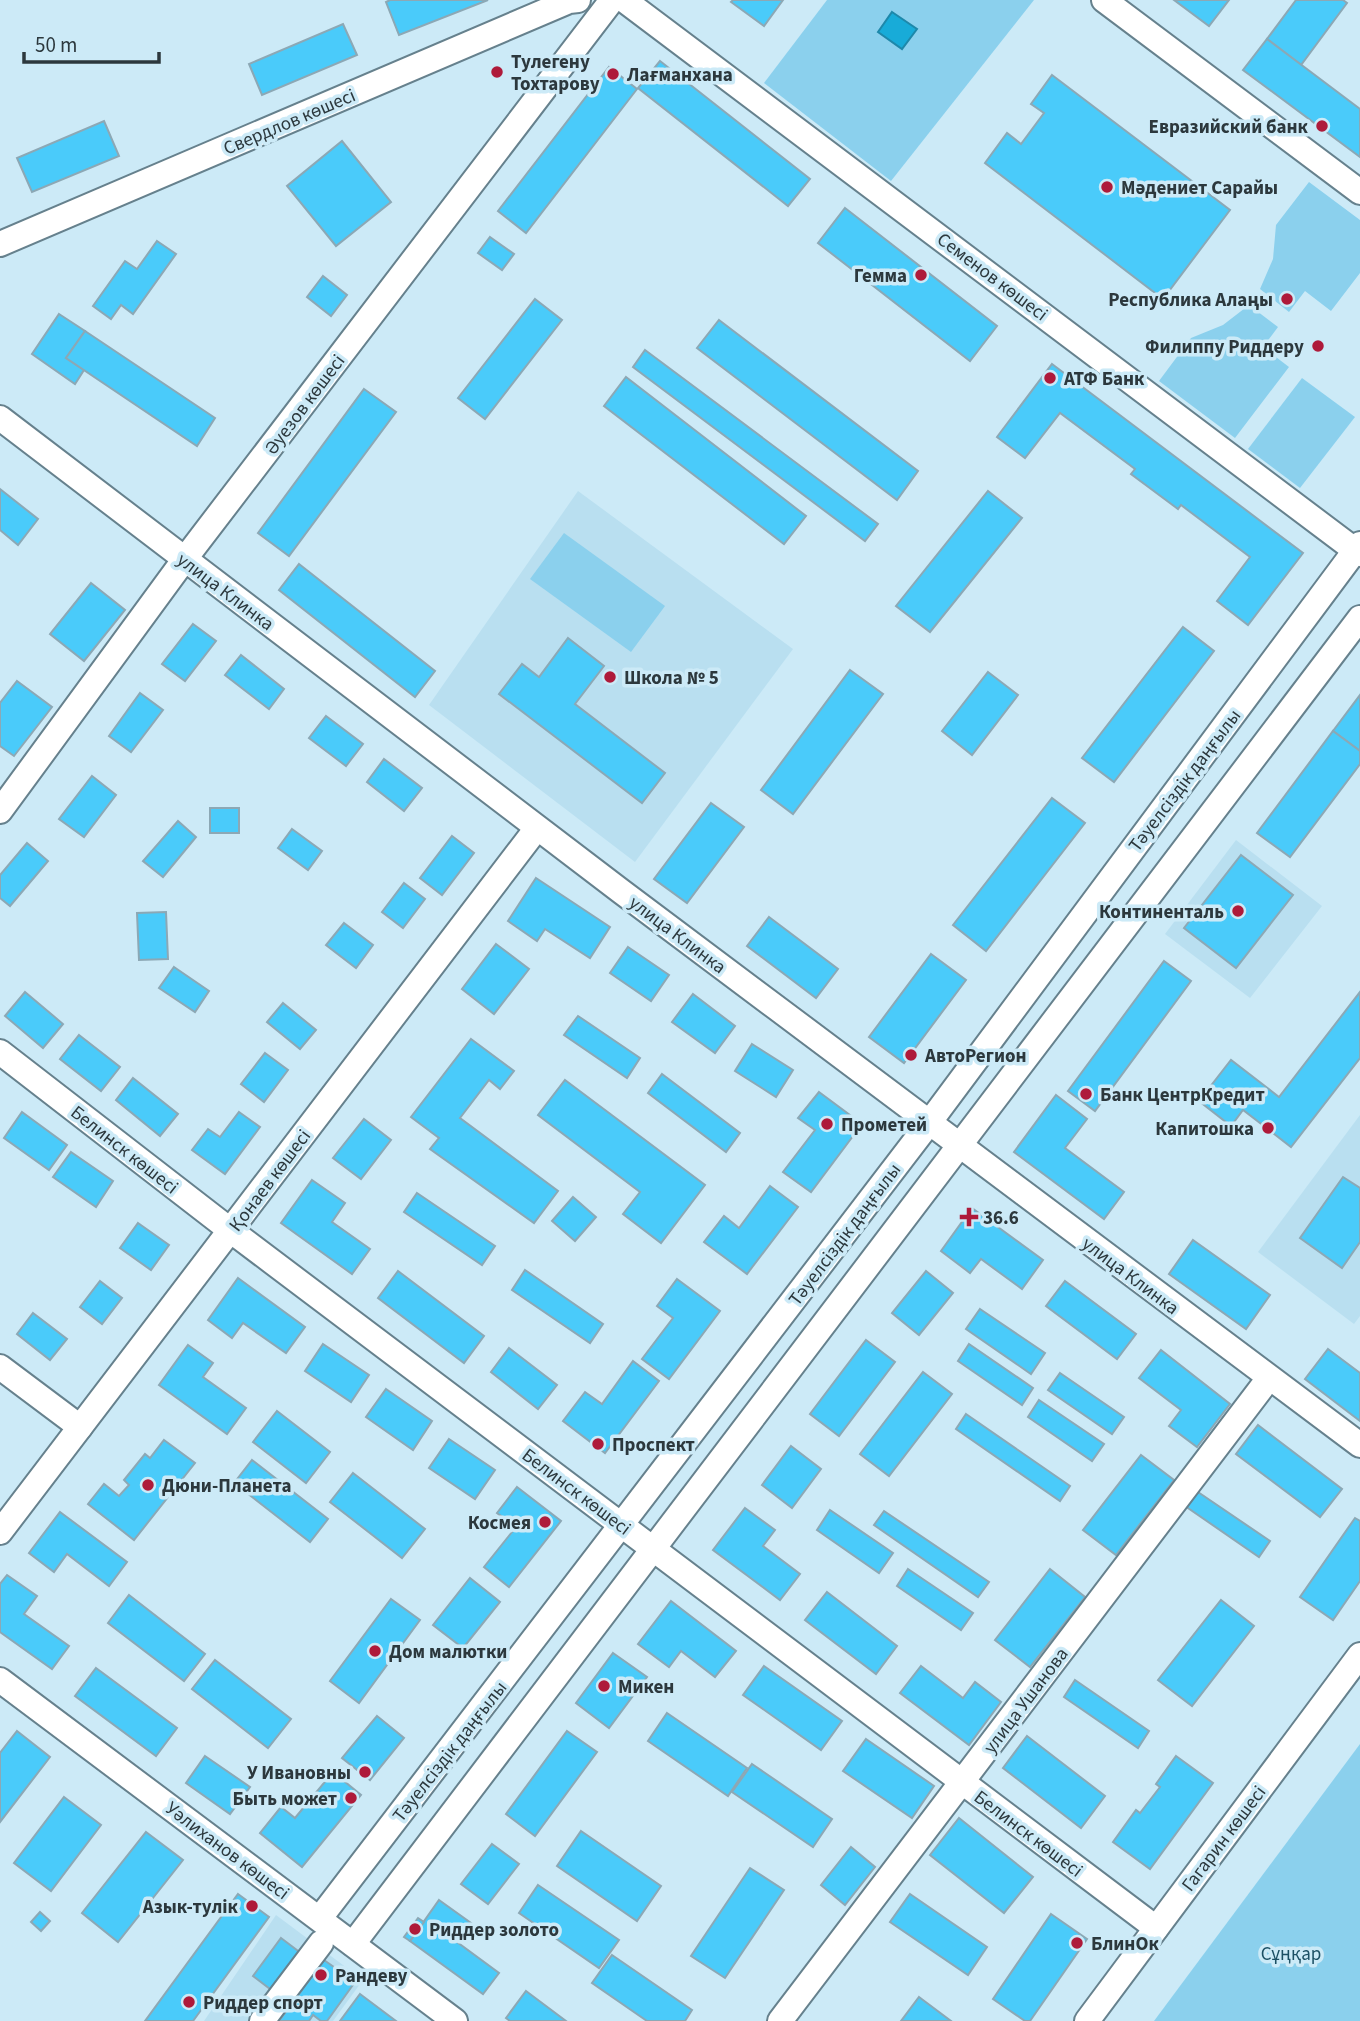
<svg xmlns="http://www.w3.org/2000/svg" width="1360" height="2021" viewBox="0 0 1360 2021" font-family="'Source Sans 3',sans-serif">
<rect width="100%" height="100%" fill="#cceaf7"/>
<!-- built -->
<g fill="#b9dff0">
<path d="M578,491L793,649L635,862L429,705Z"/>
<path d="M1236,840L1322,906L1250,998L1165,934Z"/>
<path d="M1360,1115V1316L1354,1324L1258,1252Z"/>
<path d="M276,1915L363,1980L333,2021H204Z"/>
</g>
<!-- green -->
<g fill="#8bd0ed">
<path d="M827,0H1034L891,181L764,83Z"/>
<path d="M1309,182L1360,220V273L1331,311L1305,291L1289,312L1260,289L1273,259L1276,225Z"/>
<path d="M1249,305L1278,327L1263,347L1289,367L1235,438L1159,381L1191,338L1223,325Z"/>
<path d="M1302,378L1355,417L1300,488L1248,449Z"/>
<path d="M564,533L665,606L631,652L530,579Z"/>
<path d="M1360,1744V2021H1154Z"/>
</g>
<!-- water -->
<path fill="#18abd8" stroke="#1e88aa" stroke-width="2" d="M892,12L917,29L902,49L878,32Z"/>
<!-- building -->
<g fill="#4acbfa" stroke="#8ca8b5" stroke-width="2">
<path d="M390,0H488L399,35L386,2Z"/>
<path d="M733,0H783L764,26L731,2Z"/>
<path d="M1174,0H1229L1209,26Z"/>
<path d="M1296,0H1343L1347,3L1301,65L1267,39Z"/>
<path d="M343,24L357,55L262,95L249,64Z"/>
<path d="M1267,39L1360,109V157L1243,70Z"/>
<path d="M660,61L810,179L788,206L638,88Z"/>
<path d="M609,67L637,89L526,233L498,211Z"/>
<path d="M1052,75L1230,210L1163,299L985,163L1007,133L1021,144L1044,113L1031,104Z"/>
<path d="M104,121L119,156L32,192L17,158Z"/>
<path d="M342,141L391,202L336,246L287,186Z"/>
<path d="M845,208L997,326L970,361L818,243Z"/>
<path d="M490,237L514,254L502,270L478,253Z"/>
<path d="M157,241L176,254L133,314L121,305L111,319L93,306L125,261L137,269Z"/>
<path d="M323,276L347,295L331,316L307,297Z"/>
<path d="M535,299L562,320L485,419L458,398Z"/>
<path d="M59,314L85,331L66,358L84,370L75,384L32,354Z"/>
<path d="M719,320L918,471L897,500L697,348Z"/>
<path d="M85,331L215,418L197,446L66,358Z"/>
<path d="M645,350L878,524L865,541L633,367Z"/>
<path d="M1052,364L1303,553L1248,625L1217,601L1250,557L1181,505L1178,509L1131,474L1135,469L1060,413L1025,458L997,437Z"/>
<path d="M626,377L806,516L784,544L604,406Z"/>
<path d="M364,389L396,412L289,556L258,533Z"/>
<path d="M0,489L38,519L18,545L0,530Z"/>
<path d="M988,491L1022,518L930,632L896,606Z"/>
<path d="M299,564L435,671L415,697L279,590Z"/>
<path d="M91,583L125,610L84,661L50,634Z"/>
<path d="M193,624L216,641L185,681L162,664Z"/>
<path d="M1183,627L1214,651L1114,782L1082,758Z"/>
<path d="M568,638L604,666L575,704L665,773L642,803L499,694L522,664L539,677Z"/>
<path d="M241,655L284,689L269,709L225,675Z"/>
<path d="M850,670L883,694L793,814L761,790Z"/>
<path d="M988,672L1018,695L972,755L942,731Z"/>
<path d="M17,681L52,707L14,756L0,746V703Z"/>
<path d="M140,693L163,710L131,752L109,736Z"/>
<path d="M1360,695V751L1333,731Z"/>
<path d="M326,716L363,744L346,766L309,738Z"/>
<path d="M1333,731L1360,751V764L1290,857L1257,833Z"/>
<path d="M384,759L422,788L404,811L367,782Z"/>
<path d="M92,776L116,795L84,837L59,819Z"/>
<path d="M1052,798L1085,823L986,951L953,925Z"/>
<path d="M711,803L744,827L687,903L654,879Z"/>
<rect x="210" y="808" width="29" height="25"/>
<path d="M178,821L196,837L163,877L143,861Z"/>
<path d="M292,829L322,851L308,870L278,848Z"/>
<path d="M452,836L474,853L442,895L420,878Z"/>
<path d="M27,843L48,861L10,906L0,898V875Z"/>
<path d="M1241,855L1293,895L1236,968L1184,928Z"/>
<path d="M536,878L610,927L590,958L545,929L537,941L508,921Z"/>
<path d="M404,883L425,899L403,928L382,912Z"/>
<path d="M166,912L168,959L139,960L137,913Z"/>
<path d="M769,917L838,969L816,998L747,946Z"/>
<path d="M344,923L373,945L356,968L326,945Z"/>
<path d="M496,944L529,969L494,1014L462,989Z"/>
<path d="M628,947L669,975L651,1001L610,973Z"/>
<path d="M931,954L966,980L904,1063L869,1037Z"/>
<path d="M1164,961L1191,981L1095,1111L1068,1091Z"/>
<path d="M174,967L209,991L195,1012L159,988Z"/>
<path d="M25,992L63,1024L43,1048L5,1016Z"/>
<path d="M1360,992V1058L1291,1147L1243,1110L1231,1126L1199,1101L1231,1060L1279,1097Z"/>
<path d="M693,994L735,1026L715,1053L672,1022Z"/>
<path d="M283,1003L316,1030L300,1049L267,1022Z"/>
<path d="M578,1016L640,1058L627,1078L564,1035Z"/>
<path d="M79,1035L120,1067L101,1091L60,1059Z"/>
<path d="M471,1039L514,1071L500,1089L489,1080L460,1118L558,1191L534,1223L430,1149L439,1138L411,1117Z"/>
<path d="M752,1044L793,1070L776,1097L735,1071Z"/>
<path d="M265,1053L288,1070L264,1102L241,1084Z"/>
<path d="M662,1074L740,1133L726,1152L648,1093Z"/>
<path d="M133,1078L178,1114L160,1136L116,1100Z"/>
<path d="M565,1080L705,1185L661,1243L623,1214L640,1192L538,1115Z"/>
<path d="M819,1092L862,1124L811,1192L783,1172L815,1130L798,1118Z"/>
<path d="M1056,1095L1087,1119L1065,1148L1124,1192L1104,1219L1014,1152Z"/>
<path d="M22,1112L67,1145L49,1170L4,1138Z"/>
<path d="M239,1112L260,1127L225,1174L192,1150L208,1129L220,1137Z"/>
<path d="M364,1119L391,1140L361,1179L333,1158Z"/>
<path d="M71,1152L113,1181L96,1207L53,1177Z"/>
<path d="M1343,1177L1360,1188V1242L1342,1268L1300,1238Z"/>
<path d="M312,1180L345,1203L332,1222L370,1249L352,1274L281,1223Z"/>
<path d="M770,1186L798,1207L747,1274L704,1242L724,1216L739,1228Z"/>
<path d="M417,1193L495,1246L482,1265L404,1212Z"/>
<path d="M573,1197L596,1217L575,1241L552,1221Z"/>
<path d="M972,1208L1043,1260L1022,1289L981,1259L970,1273L941,1251Z"/>
<path d="M138,1223L169,1245L151,1270L120,1248Z"/>
<path d="M1193,1240L1270,1295L1246,1329L1169,1274Z"/>
<path d="M525,1270L603,1324L590,1343L512,1290Z"/>
<path d="M398,1271L484,1336L464,1363L378,1298Z"/>
<path d="M926,1271L953,1293L919,1335L892,1313Z"/>
<path d="M238,1278L305,1327L286,1353L243,1323L232,1338L208,1320Z"/>
<path d="M677,1279L720,1311L669,1379L642,1359L673,1318L657,1306Z"/>
<path d="M100,1281L122,1298L102,1324L80,1307Z"/>
<path d="M1065,1281L1136,1334L1117,1359L1046,1306Z"/>
<path d="M980,1309L1045,1353L1031,1374L966,1329Z"/>
<path d="M33,1313L67,1339L50,1360L17,1334Z"/>
<path d="M866,1340L895,1362L839,1436L810,1414Z"/>
<path d="M323,1344L369,1375L351,1402L305,1371Z"/>
<path d="M969,1344L1033,1388L1022,1405L958,1361Z"/>
<path d="M188,1345L213,1363L203,1377L246,1408L227,1434L159,1385Z"/>
<path d="M509,1348L557,1385L538,1409L491,1372Z"/>
<path d="M1328,1349L1360,1373V1421L1305,1379Z"/>
<path d="M1161,1350L1230,1404L1197,1447L1169,1426L1181,1410L1139,1378Z"/>
<path d="M633,1361L659,1381L605,1453L563,1421L585,1392L602,1404Z"/>
<path d="M923,1372L952,1394L889,1476L860,1454Z"/>
<path d="M1060,1373L1124,1417L1112,1434L1048,1390Z"/>
<path d="M386,1389L432,1421L413,1450L366,1417Z"/>
<path d="M1039,1400L1104,1444L1092,1461L1028,1417Z"/>
<path d="M277,1411L330,1452L306,1483L253,1442Z"/>
<path d="M966,1414L1070,1486L1060,1501L956,1429Z"/>
<path d="M1258,1425L1342,1489L1320,1517L1236,1454Z"/>
<path d="M449,1439L495,1470L475,1499L429,1468Z"/>
<path d="M164,1440L195,1463L134,1540L88,1504L104,1484L119,1496L129,1485L124,1480L145,1454L150,1458Z"/>
<path d="M791,1446L821,1469L792,1508L762,1485Z"/>
<path d="M1141,1455L1174,1480L1116,1555L1083,1530Z"/>
<path d="M252,1460L328,1519L310,1542L234,1483Z"/>
<path d="M353,1473L425,1529L402,1558L330,1502Z"/>
<path d="M517,1487L561,1521L509,1587L484,1567L516,1527L497,1513Z"/>
<path d="M1195,1490L1270,1541L1259,1557L1185,1506Z"/>
<path d="M745,1508L775,1530L763,1546L800,1574L780,1600L713,1550Z"/>
<path d="M830,1510L893,1553L879,1573L817,1530Z"/>
<path d="M884,1511L989,1582L978,1597L874,1525Z"/>
<path d="M60,1512L127,1562L109,1586L67,1554L54,1572L29,1553Z"/>
<path d="M1355,1518L1360,1521V1581L1333,1620L1300,1597Z"/>
<path d="M908,1569L973,1613L961,1630L897,1586Z"/>
<path d="M1050,1569L1085,1597L1030,1667L995,1640Z"/>
<path d="M7,1575L37,1596L24,1614L69,1646L52,1669L0,1632V1584Z"/>
<path d="M470,1578L500,1602L463,1648L433,1625Z"/>
<path d="M827,1592L897,1646L876,1674L805,1620Z"/>
<path d="M129,1595L205,1654L184,1681L108,1623Z"/>
<path d="M391,1599L420,1620L359,1703L330,1681Z"/>
<path d="M1221,1600L1254,1626L1192,1706L1158,1680Z"/>
<path d="M671,1601L736,1651L715,1677L681,1651L669,1667L638,1644Z"/>
<path d="M613,1653L647,1677L609,1728L576,1703Z"/>
<path d="M215,1660L291,1719L268,1748L192,1689Z"/>
<path d="M764,1666L842,1721L821,1750L743,1695Z"/>
<path d="M921,1666L963,1698L975,1682L1001,1702L969,1745L900,1693Z"/>
<path d="M96,1668L177,1728L156,1756L75,1696Z"/>
<path d="M1075,1680L1149,1731L1138,1748L1064,1697Z"/>
<path d="M667,1713L747,1768L728,1796L648,1741Z"/>
<path d="M377,1716L404,1738L370,1780L342,1758Z"/>
<path d="M17,1731L50,1757L0,1822V1753Z"/>
<path d="M567,1731L597,1752L535,1836L506,1814Z"/>
<path d="M1027,1736L1105,1796L1081,1828L1003,1768Z"/>
<path d="M866,1739L934,1786L912,1818L843,1771Z"/>
<path d="M205,1756L250,1787L230,1814L186,1783Z"/>
<path d="M1176,1756L1213,1783L1150,1869L1113,1842L1136,1810L1140,1813L1160,1787L1156,1784Z"/>
<path d="M752,1764L832,1819L813,1847L732,1792Z"/>
<path d="M333,1772L361,1795L302,1867L260,1833L281,1807L295,1818Z"/>
<path d="M64,1797L101,1825L51,1891L14,1863Z"/>
<path d="M959,1818L1033,1877L1004,1913L930,1855Z"/>
<path d="M581,1831L661,1886L637,1921L557,1866Z"/>
<path d="M146,1832L183,1860L118,1942L82,1913Z"/>
<path d="M492,1844L519,1864L488,1904L461,1884Z"/>
<path d="M851,1847L875,1867L845,1905L821,1885Z"/>
<path d="M750,1868L784,1890L725,1978L691,1956Z"/>
<path d="M538,1885L619,1940L599,1968L519,1913Z"/>
<path d="M238,1894L269,1917L193,2021H145Z"/>
<path d="M910,1894L987,1947L968,1975L890,1922Z"/>
<path d="M439,1900L471,1923L457,1942L499,1973L483,1994L410,1941Z"/>
<path d="M40,1912L50,1921L41,1931L31,1922Z"/>
<path d="M1051,1914L1087,1939L1030,2021H1025L993,1999Z"/>
<path d="M418,1918L424,1922L410,1941L404,1937Z"/>
<path d="M281,1938L302,1954L274,1992L253,1976Z"/>
<path d="M612,1955L692,2010L685,2021H647L592,1983Z"/>
<path d="M324,1960L355,1982L327,2021H321L313,2015L309,2021H279Z"/>
<path d="M526,1991L566,2021H510L506,2018Z"/>
<path d="M360,1994L396,2021H340Z"/>
<path d="M919,1997L951,2021H901Z"/>
</g>
<g fill="none" stroke-linecap="round" stroke-linejoin="round">
<!-- minor casing -->
<g stroke="#66818d" stroke-width="28">
<g id="minor">
<path d="M624,0L1360,554"/>
<path d="M1104,0L1360,192"/>
<path d="M0,244L569,1L578,0"/>
<path d="M0,418L622,892L1360,1445"/>
<path d="M0,811L184,560L612,0"/>
<path d="M0,1052L230,1230L1156,1928"/>
<path d="M0,1367L80,1427"/>
<path d="M0,1532L537,828"/>
<path d="M0,1680L455,2021"/>
<path d="M320,1918L929,1123L1360,544"/>
<path d="M353,1944L1360,618"/>
<path d="M262,2021L321,1943"/>
<path d="M780,2021L1269,1378"/>
<path d="M1087,2021L1360,1655"/>
</g>
</g>
<!-- minor -->
<use href="#minor" stroke="#fff" stroke-width="24"/>
</g>
<!-- markers -->
<g fill="#ae1a3a" stroke="#cceaf7" stroke-width="2.5">
<circle cx="497" cy="72" r="7"/>
<circle cx="613" cy="74" r="7"/>
<circle cx="1322" cy="126" r="7"/>
<circle cx="1107" cy="187" r="7"/>
<circle cx="921" cy="275" r="7"/>
<circle cx="1287" cy="299" r="7"/>
<circle cx="1318" cy="346" r="7"/>
<circle cx="1050" cy="378" r="7"/>
<circle cx="610" cy="677" r="7"/>
<circle cx="1238" cy="911" r="7"/>
<circle cx="911" cy="1055" r="7"/>
<circle cx="1086" cy="1094" r="7"/>
<circle cx="827" cy="1124" r="7"/>
<circle cx="1268" cy="1128" r="7"/>
<path d="M965.5 1206.5h7v7h7v7h-7v7h-7v-7h-7v-7h7z"/>
<circle cx="598" cy="1444" r="7"/>
<circle cx="148" cy="1485" r="7"/>
<circle cx="545" cy="1522" r="7"/>
<circle cx="375" cy="1651" r="7"/>
<circle cx="604" cy="1686" r="7"/>
<circle cx="365" cy="1772" r="7"/>
<circle cx="351" cy="1798" r="7"/>
<circle cx="252" cy="1906" r="7"/>
<circle cx="415" cy="1929" r="7"/>
<circle cx="1077" cy="1943" r="7"/>
<circle cx="321" cy="1975" r="7"/>
<circle cx="189" cy="2002" r="7"/>
</g>
<g text-anchor="middle" stroke-width="7" stroke-linejoin="round" paint-order="stroke">
<!-- poi labels -->
<g font-size="19" font-weight="bold" fill="#2c383d" stroke="#cceaf7" text-anchor="start">
<text x="511" y="68">Тулегену<tspan x="511" dy="22">Тохтарову</tspan></text>
<text x="627" y="81">Лағманхана</text>
<text x="1308" y="133" text-anchor="end">Евразийский банк</text>
<text x="1121" y="194">Мәдениет Сарайы</text>
<text x="907" y="282" text-anchor="end">Гемма</text>
<text x="1273" y="306" text-anchor="end">Республика Алаңы</text>
<text x="1304" y="353" text-anchor="end">Филиппу Риддеру</text>
<text x="1064" y="385">АТФ Банк</text>
<text x="624" y="684">Школа № 5</text>
<text x="1224" y="918" text-anchor="end">Континенталь</text>
<text x="925" y="1062">АвтоРегион</text>
<text x="1100" y="1101">Банк ЦентрКредит</text>
<text x="841" y="1131">Прометей</text>
<text x="1254" y="1135" text-anchor="end">Капитошка</text>
<text x="983" y="1224">36.6</text>
<text x="612" y="1451">Проспект</text>
<text x="162" y="1492">Дюни-Планета</text>
<text x="531" y="1529" text-anchor="end">Космея</text>
<text x="389" y="1658">Дом малютки</text>
<text x="618" y="1693">Микен</text>
<text x="351" y="1779" text-anchor="end">У Ивановны</text>
<text x="337" y="1805" text-anchor="end">Быть может</text>
<text x="238" y="1913" text-anchor="end">Азык-тулiк</text>
<text x="429" y="1936">Риддер золото</text>
<text x="1091" y="1950">БлинОк</text>
<text x="335" y="1982">Рандеву</text>
<text x="203" y="2009">Риддер спорт</text>
</g>
<!-- street labels -->
<g font-size="19" fill="#2c383d" stroke="#cceaf7">
<text transform="translate(289 121) rotate(-23)" y="7">Свердлов көшесі</text>
<text transform="translate(993 276) rotate(37)" y="7">Семенов көшесі</text>
<text transform="translate(304 404) rotate(-53)" y="7">Әуезов көшесі</text>
<text transform="translate(226 591) rotate(37)" y="7">улица Клинка</text>
<text transform="translate(1184 780) rotate(-53)" y="7">Тәуелсіздік даңғылы</text>
<text transform="translate(678 934) rotate(37)" y="7">улица Клинка</text>
<text transform="translate(125 1149) rotate(38)" y="7">Белинск көшесі</text>
<text transform="translate(269 1180) rotate(-53)" y="7">Қонаев көшесі</text>
<text transform="translate(844 1234) rotate(-53)" y="7">Тәуелсіздік даңғылы</text>
<text transform="translate(1131 1275) rotate(37)" y="7">улица Клинка</text>
<text transform="translate(577 1491) rotate(37)" y="7">Белинск көшесі</text>
<text transform="translate(1025 1700) rotate(-53)" y="7">улица Ушанова</text>
<text transform="translate(449 1751) rotate(-52)" y="7">Тәуелсіздік даңғылы</text>
<text transform="translate(1029 1833) rotate(37)" y="7">Белинск көшесі</text>
<text transform="translate(1223 1838) rotate(-53)" y="7">Гагарин көшесі</text>
<text transform="translate(228 1850) rotate(37)" y="7">Уәлиханов көшесі</text>
</g>
<!-- park labels -->
<g font-size="19" fill="#1c5064" stroke="#cceaf7">
<text x="1291" y="1960">Сұңқар</text>
</g>
</g>
<!-- scale -->
<path d="M24 52v10h135v-10" fill="none" stroke="#2c383d" stroke-width="3.5"/>
<text x="35" y="52" font-size="21" fill="#2c383d" stroke="#cceaf7" stroke-width="5" paint-order="stroke">50 m</text>
</svg>
